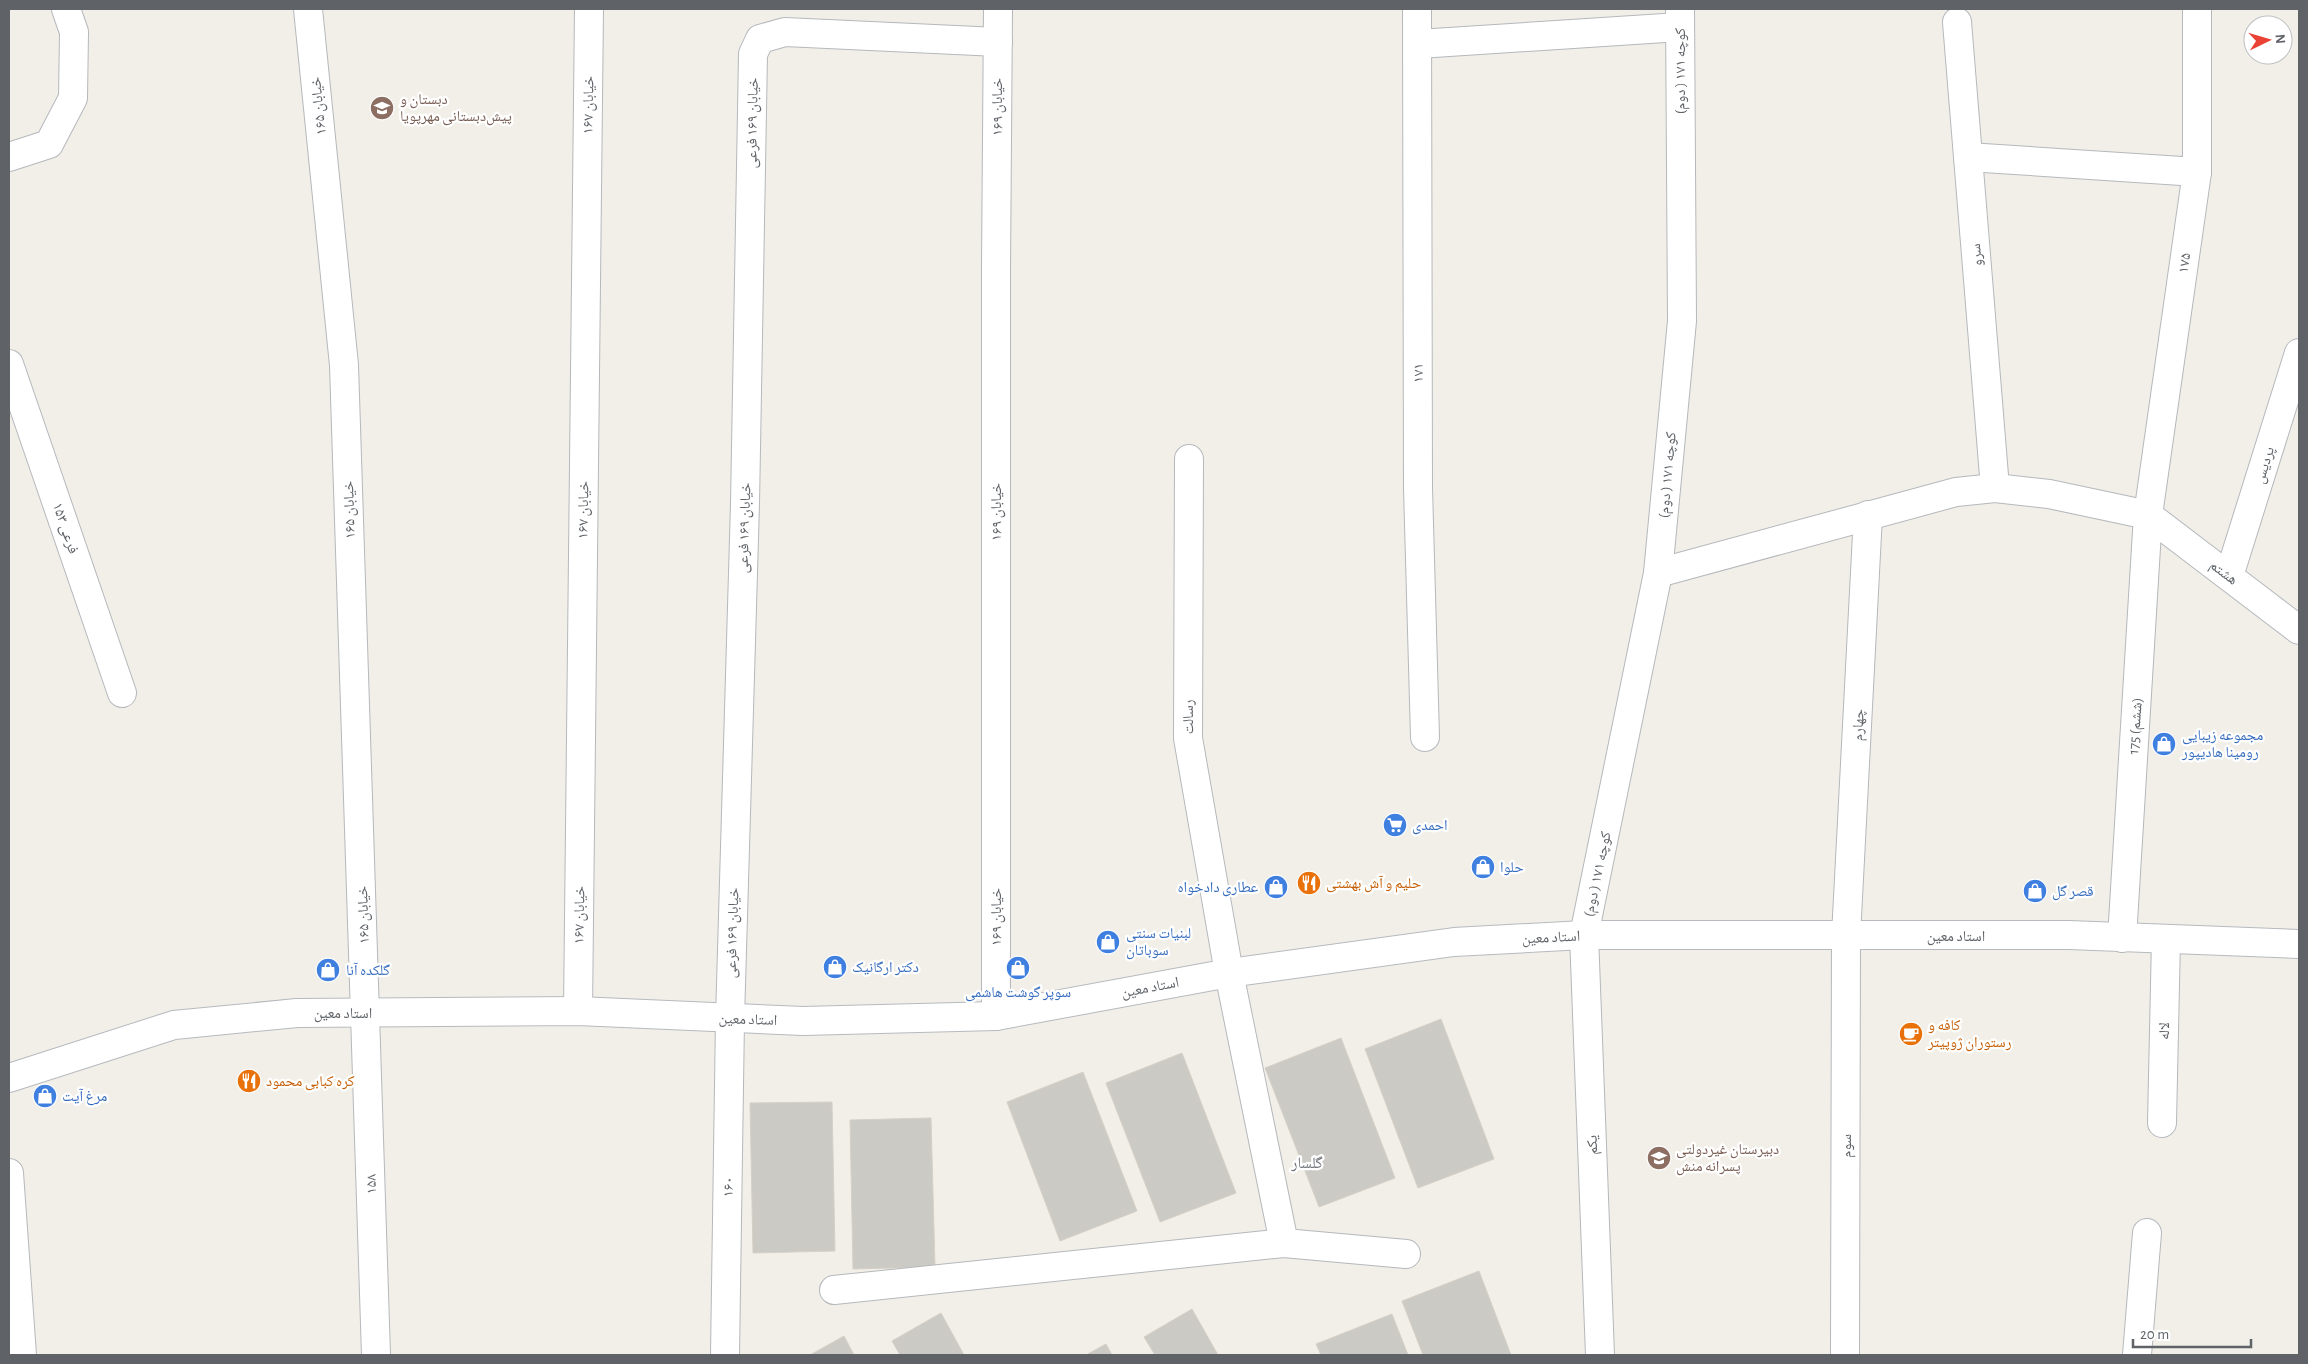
<svg xmlns="http://www.w3.org/2000/svg" width="2308" height="1364" viewBox="0 0 2308 1364" font-family="'Alegreya Sans','Noto Naskh Arabic',sans-serif">
<rect width="100%" height="100%" fill="#f1efe8"/>
<!-- building -->
<g fill="#cccac5" stroke="#d6d1c6">
<path d="M1441,1019L1494,1159L1418,1188L1365,1049Z"/>
<path d="M1341,1038L1395,1178L1319,1207L1265,1068Z"/>
<path d="M1182,1053L1236,1193L1160,1222L1106,1083Z"/>
<path d="M1083,1072L1137,1211L1060,1241L1007,1102Z"/>
<path d="M832,1102L835,1251L753,1253L750,1103Z"/>
<path d="M931,1118L935,1267L853,1269L850,1120Z"/>
<path d="M1479,1271L1511,1355H1423L1402,1301Z"/>
<path d="M1192,1309L1218,1355H1155L1144,1337Z"/>
<path d="M941,1313L964,1355H900L892,1341Z"/>
<path d="M1392,1314L1408,1355H1321L1316,1344Z"/>
<path d="M844,1336L854,1355H810Z"/>
<path d="M1106,1344L1112,1355H1086Z"/>
</g>
<g fill="none" stroke-linecap="round" stroke-linejoin="round">
<!-- street casing -->
<g stroke="#b5b8bc" stroke-width="30">
<g id="street">
<path d="M308,9L344,365L376,1355"/>
<path d="M1417,9L1418,488L1425,737"/>
<path d="M1957,22L1995,488"/>
<path d="M1418,44L1680,27"/>
<path d="M9,157L49,144L73,98L74,32L66,9"/>
<path d="M1968,157L2197,172"/>
<path d="M9,364L122,693"/>
<path d="M1189,459L1188,738L1229,973L1284,1243"/>
<path d="M1658,573L1956,492L1995,488L2049,494L2148,515L2299,630"/>
<path d="M2229,576L2299,353"/>
<path d="M2122,938L2148,515L2197,172V9"/>
<path d="M578,1011L589,9"/>
<path d="M996,1016V268L998,9"/>
<path d="M2162,1123L2166,939"/>
<path d="M9,1173L22,1355"/>
<path d="M834,1290L1284,1243L1406,1254"/>
<path d="M725,1355L730,1019L745,504L753,54L760,39L785,32L998,42"/>
<path d="M1600,1355L1584,935L1658,573L1682,321L1680,9"/>
<path d="M1845,1355L1846,936L1868,515"/>
<path d="M2137,1355L2147,1233"/>
</g>
</g>
<!-- secondary casing -->
<g stroke="#b6babf" stroke-width="30">
<path id="secondary" d="M9,1078L174,1025L297,1013L578,1011L803,1021L996,1016L1229,973L1454,942L1584,935H2069L2299,944"/>
</g>
<!-- street -->
<use href="#street" stroke="#fff" stroke-width="28"/>
<!-- secondary -->
<use href="#secondary" stroke="#fff" stroke-width="28"/>
</g>
<!-- icons -->
<defs>
<g id="school-disc" transform="scale(1.25)"><circle r="9.5" fill="#8d6e63" stroke="#fff"/><path d="M0-5L7-2L0 1L-7-2ZM-4 1L0 2.5L4 1V4Q0 6-4 4Z" fill="#fff"/></g>
<g id="shop-disc" transform="scale(1.25)"><circle r="9.5" fill="#3f7fe0" stroke="#fff"/><path d="M-5-2.5h2.3a2.7 3.5 0 0 1 5.4 0H5L5.5 6h-11ZM-1.5-2.5h3a1.5 2.3 0 0 0-3 0Z" fill="#fff"/></g>
<g id="supermarket-disc" transform="scale(1.25)"><circle r="9.5" fill="#3f7fe0" stroke="#fff"/><path d="M-6-5.5h2.5l.6 2H6L4.5 2H-2.5L-4.4-4H-6ZM-1.5 3.2a1.3 1.3 0 1 0 .1 0ZM3 3.2a1.3 1.3 0 1 0 .1 0Z" fill="#fff"/></g>
<g id="restaurant-disc" transform="scale(1.25)"><circle r="9.5" fill="#e8710a" stroke="#fff"/><path d="M-5-6h1v4h1v-4h1v4h1v-4h1v5L-1.5 .5V6h-2V.5L-5-1ZM5-6V6H3V1.5H1.5Q1.5-4 5-6Z" fill="#fff"/></g>
<g id="cafe-disc" transform="scale(1.25)"><circle r="9.5" fill="#e8710a" stroke="#fff"/><path d="M-5.5-4.5H6V0H3Q3 3.5 0 3.5H-2.5Q-5.5 3.5-5.5 0ZM3-3.2v2h1.7v-2ZM-6 4.5H4V6H-6Z" fill="#fff"/></g>
</defs>
<g fill-rule="evenodd">
<use href="#school-disc" x="382" y="108"/>
<use href="#shop-disc" x="2164" y="744"/>
<use href="#supermarket-disc" x="1395" y="825"/>
<use href="#shop-disc" x="1483" y="867"/>
<use href="#restaurant-disc" x="1309" y="883"/>
<use href="#shop-disc" x="1276" y="887"/>
<use href="#shop-disc" x="2035" y="891"/>
<use href="#shop-disc" x="1108" y="942"/>
<use href="#shop-disc" x="835" y="967"/>
<use href="#shop-disc" x="1018" y="968"/>
<use href="#shop-disc" x="328" y="970"/>
<use href="#cafe-disc" x="1911" y="1034"/>
<use href="#restaurant-disc" x="249" y="1081"/>
<use href="#shop-disc" x="45" y="1096"/>
<use href="#school-disc" x="1659" y="1158"/>
</g>
<g text-anchor="middle" stroke-width="4.5" stroke-linejoin="round" paint-order="stroke">
<!-- street labels -->
<g font-size="15" fill="#5f6368" stroke="#fff">
<text transform="translate(1680 71) rotate(-90)" y="5">کوچه ۱۷۱ ( دوم)</text>
<text transform="translate(588 105) rotate(-89)" y="5">خیابان ۱۶۷</text>
<text transform="translate(318 106) rotate(-96)" y="5">خیابان ۱۶۵</text>
<text transform="translate(997 107) rotate(-90)" y="5">خیابان ۱۶۹</text>
<text transform="translate(752 123) rotate(-89)" y="5">خیابان ۱۶۹ فرعی</text>
<text transform="translate(1976 255) rotate(-95)" y="5">سرو</text>
<text transform="translate(2184 263) rotate(-82)" y="5">۱۷۵</text>
<text transform="translate(1418 373) rotate(-90)" y="5">۱۷۱</text>
<text transform="translate(2264 465) rotate(-73)" y="5">پردیس</text>
<text transform="translate(1667 475) rotate(-85)" y="5">کوچه ۱۷۱ ( دوم)</text>
<text transform="translate(349 510) rotate(-92)" y="5">خیابان ۱۶۵</text>
<text transform="translate(583 510) rotate(-89)" y="5">خیابان ۱۶۷</text>
<text transform="translate(996 512) rotate(-90)" y="5">خیابان ۱۶۹</text>
<text transform="translate(66 528) rotate(71)" y="5">۱۵۳ فرعی</text>
<text transform="translate(744 528) rotate(-88)" y="5">خیابان ۱۶۹ فرعی</text>
<text transform="translate(2224 572) rotate(37)" y="5">هشتم</text>
<text transform="translate(1188 717) rotate(-91)" y="5">رسالت</text>
<text transform="translate(1858 725) rotate(-87)" y="5">چهارم</text>
<text transform="translate(2135 726) rotate(-86)" y="5">175 (ششم)</text>
<text transform="translate(1597 874) rotate(-78)" y="5">کوچه ۱۷۱ ( دوم)</text>
<text transform="translate(363 915) rotate(-92)" y="5">خیابان ۱۶۵</text>
<text transform="translate(579 915) rotate(-89)" y="5">خیابان ۱۶۷</text>
<text transform="translate(996 917) rotate(-90)" y="5">خیابان ۱۶۹</text>
<text transform="translate(732 933) rotate(-88)" y="5">خیابان ۱۶۹ فرعی</text>
<text x="1956" y="941">استاد معین</text>
<text transform="translate(1551 937) rotate(-3)" y="5">استاد معین</text>
<text transform="translate(1150 987) rotate(-11)" y="5">استاد معین</text>
<text x="343" y="1018">استاد معین</text>
<text transform="translate(748 1019) rotate(2)" y="5">استاد معین</text>
<text transform="translate(2164 1031) rotate(-89)" y="5">لاله</text>
<text transform="translate(1592 1145) rotate(-92)" y="5">یکم</text>
<text transform="translate(1846 1146) rotate(-90)" y="5">سوم</text>
<text transform="translate(371 1184) rotate(-92)" y="5">۱۵۸</text>
<text transform="translate(728 1187) rotate(-89)" y="5">۱۶۰</text>
</g>
<!-- education labels -->
<g font-size="15" fill="#785e54" stroke="#fff" text-anchor="start">
<text x="400" y="104">دبستان و<tspan x="400" dy="17">پیش‌دبستانی مهرپویا</tspan></text>
<text x="1676" y="1154">دبیرستان غیردولتی<tspan x="1676" dy="17">پسرانه منش</tspan></text>
</g>
<!-- shop labels -->
<g font-size="15" fill="#366cbe" stroke="#fff" text-anchor="start">
<text x="2182" y="740">مجموعه زیبایی<tspan x="2182" dy="17">رومینا هادیپور</tspan></text>
<text x="1412" y="830">احمدی</text>
<text x="1500" y="872">حلوا</text>
<text x="1258" y="892" text-anchor="end">عطاری دادخواه</text>
<text x="2052" y="896">قصر گل</text>
<text x="1126" y="938">لبنیات سنتی<tspan x="1126" dy="17">سوباتان</tspan></text>
<text x="852" y="972">دکتر ارگانیک</text>
<text x="346" y="975">گلکده آنا</text>
<text x="1018" y="997" text-anchor="middle">سوپر گوشت هاشمی</text>
<text x="62" y="1101">مرغ آیت</text>
</g>
<!-- food labels -->
<g font-size="15" fill="#c56008" stroke="#fff" text-anchor="start">
<text x="1326" y="888">حلیم و آش بهشتی</text>
<text x="1928" y="1030">کافه و<tspan x="1928" dy="17">رستوران ژوپیتر</tspan></text>
<text x="266" y="1086">کره کبابی محمود</text>
</g>
<!-- neighbourhood labels -->
<g font-size="16" fill="#70757a" stroke="#fff">
<text x="1307" y="1168">گلسار</text>
</g>
</g>
<!-- border -->
<rect width="2308" height="1364" fill="none" stroke="#5f6368" stroke-width="20"/>
<!-- north arrow -->
<g transform="translate(2268 40) rotate(85)"><circle r="24" fill="#ffffff" stroke="#bfc1c3"/>
<path d="M0-4L9 19L0 12L-9 19Z" fill="#ea4335"/>
<text y="-8" font-size="14" font-weight="bold" text-anchor="middle" fill="#5f6368">N</text>
</g>
<!-- scale -->
<path d="M2133 1339v8h118v-8" fill="none" stroke="#5f6368" stroke-width="2.5"/>
<text x="2140" y="1339" font-size="15" fill="#5f6368" stroke="#ffffff" stroke-width="4" paint-order="stroke">20 m</text>
</svg>
